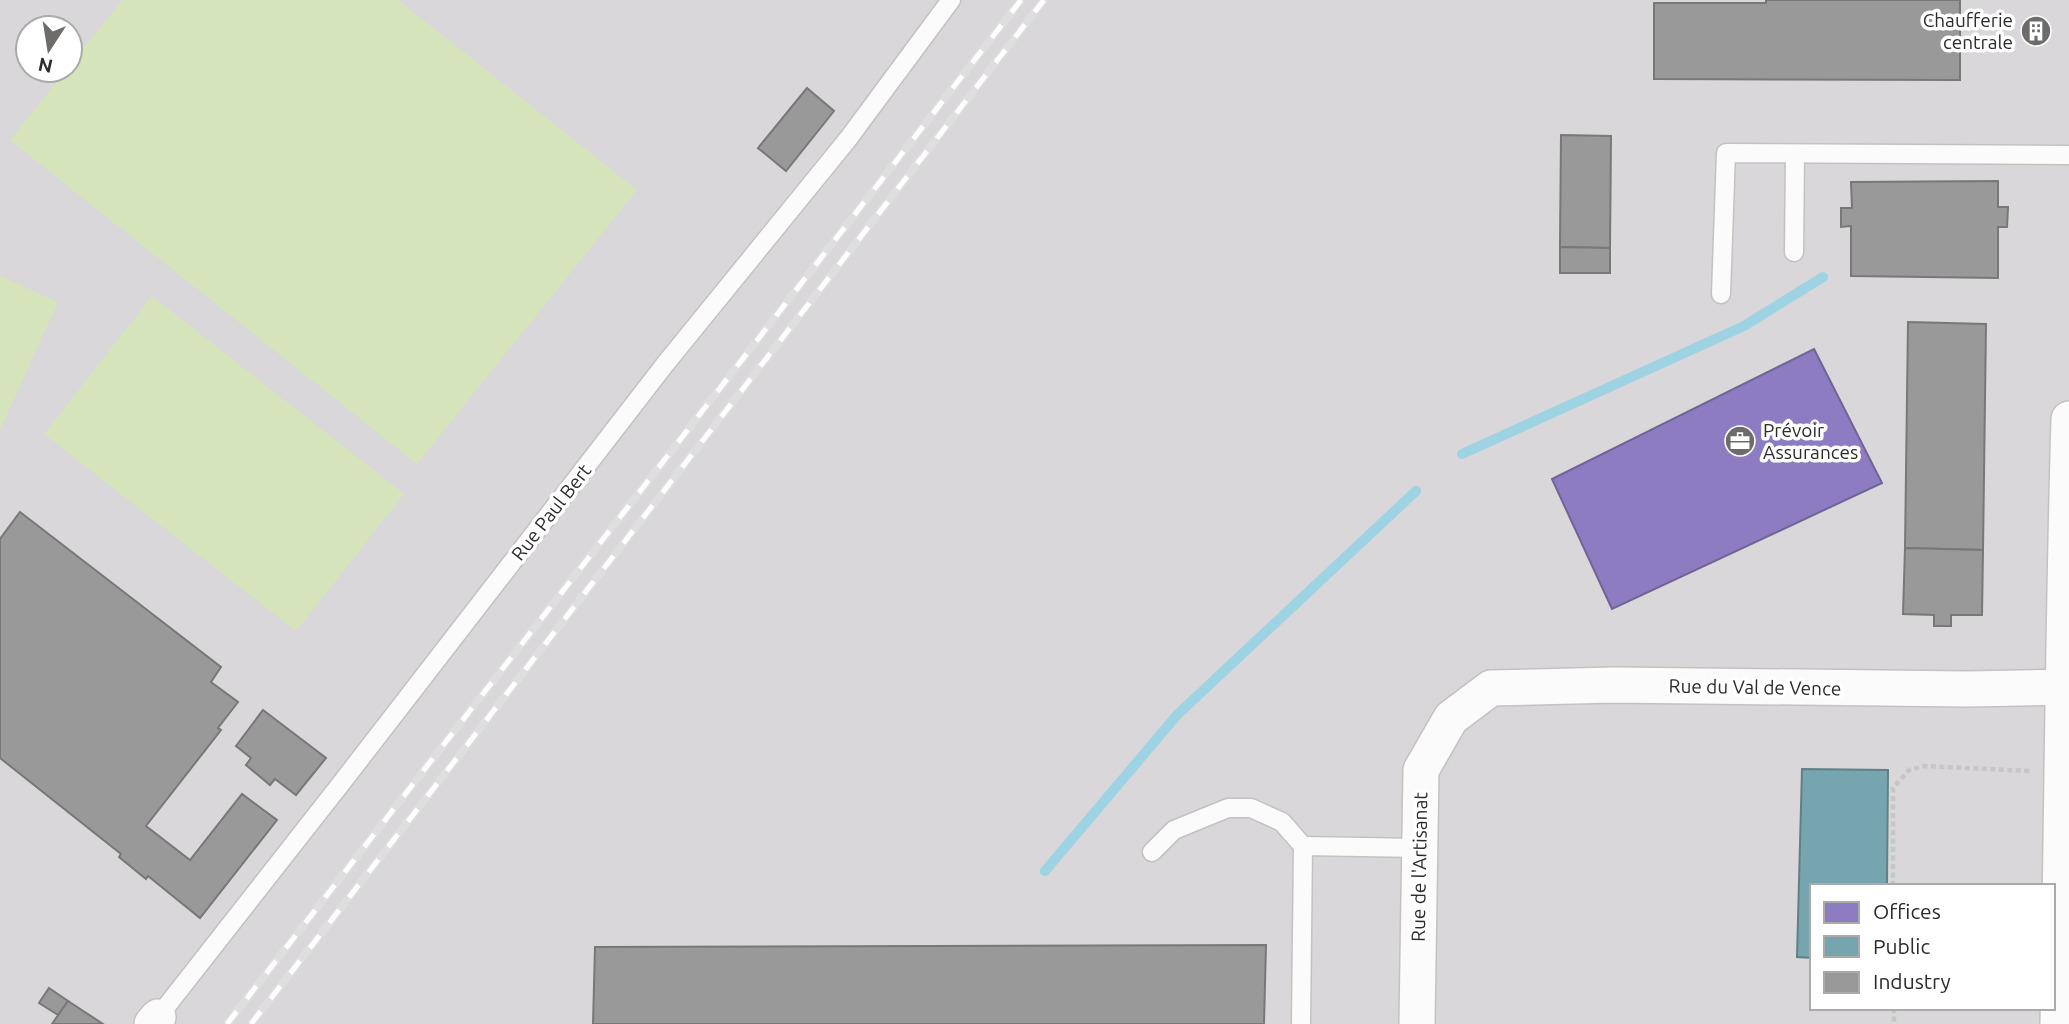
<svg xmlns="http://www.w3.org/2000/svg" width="2069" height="1024" viewBox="0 0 2069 1024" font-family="Ubuntu,sans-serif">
<rect width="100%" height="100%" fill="#e9e6e2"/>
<!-- industrial -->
<path fill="#d9d7d9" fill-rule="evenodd" d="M0,0H2069V1024H0ZM28,28H70V70H28ZM1812,886H2053V1008H1812Z"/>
<!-- pitch -->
<g fill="#d6e4bc">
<path d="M122,0H398L637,190L417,464L10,140L66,70H70V65Z"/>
<path d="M0,276L58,302L0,430Z"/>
<path d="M152,296L404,494L296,631L44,434Z"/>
</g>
<!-- offices -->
<path fill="#8e7cc3" stroke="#706495" stroke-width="2" d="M1814,349L1882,483L1612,609L1552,479Z"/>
<!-- public -->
<path fill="#76a5af" stroke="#608087" stroke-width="2" d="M1802,769L1888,770L1887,886H1812V958L1797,957Z"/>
<!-- industry -->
<g fill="#999" stroke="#787878" stroke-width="2">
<path d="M1766,0H1960V80L1654,79V3H1766Z"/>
<path d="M2031,22L2042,23L2041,40H2030Z"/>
<path d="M807,88L834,111L786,171L758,148Z"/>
<path d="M1561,135L1611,136L1610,248L1560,247Z"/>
<path d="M1998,181V207H2008L2007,227H1998V278L1851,276V226L1841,227V208H1852L1851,182Z"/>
<path d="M1560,247L1610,248V273H1560Z"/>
<path d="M1908,322L1986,324L1983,550L1905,548Z"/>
<path d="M20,512L221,667L211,682L238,702L218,728L221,730L146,826L190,860L242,794L277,820L200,918L148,876L146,879L119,857L121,854L0,758V539Z"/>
<path d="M1905,548L1983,550L1982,615H1951V626H1934V615L1903,614Z"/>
<path d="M263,710L326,758L296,795L275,779L270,785L246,765L251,758L236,746Z"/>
<path d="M1266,945L1264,1024H593L595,947Z"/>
<path d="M49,988L68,1001L58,1015L39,1003Z"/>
<path d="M68,1001L103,1024H52Z"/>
</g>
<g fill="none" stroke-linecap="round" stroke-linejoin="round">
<!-- stream -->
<g stroke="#9dd3e3" stroke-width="10">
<path d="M1462,454L1744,326L1823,277"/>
<path d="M1045,871L1177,715L1416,491"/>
</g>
<!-- service casing -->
<g stroke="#c3c2c1" stroke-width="21">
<g id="service">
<path d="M1794,252L1795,154"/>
<path d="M1721,294L1726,153L2069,155"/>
<path d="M1303,846L1420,848"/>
<path d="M1152,852L1174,830L1228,808H1251L1282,822L1303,846L1301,1024"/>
<path d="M158,1017L343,781L666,363L848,139L951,0"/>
</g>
</g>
<!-- minor casing -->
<g stroke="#c3c2c1" stroke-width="38">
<g id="minor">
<path d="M152,1024L158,1017"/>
<path d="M1417,1024L1421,770L1451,718L1491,688L1614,685L1967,689L2069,687"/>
<path d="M2058,1024C2062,822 2063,620 2069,419"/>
</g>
</g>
<!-- path -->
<g stroke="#c6c6c6" stroke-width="4.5" stroke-dasharray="5 3.5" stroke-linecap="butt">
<path d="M1893,886V788L1909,770L1924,766L2030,771"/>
<path d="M1894,1008V1024"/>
</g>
<!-- service -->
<use href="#service" stroke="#fcfbfb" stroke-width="18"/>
<!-- minor -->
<use href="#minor" stroke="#fcfbfb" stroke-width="35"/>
<!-- rail casing -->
<g stroke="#dededf" stroke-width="8">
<g id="rail">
<path d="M227,1024L1021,0"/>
<path d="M251,1024L1044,0"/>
</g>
</g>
<!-- rail -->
<use href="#rail" stroke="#fff" stroke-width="5" stroke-dasharray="16" stroke-linecap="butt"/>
</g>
<!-- icons -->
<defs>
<g id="building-disc" transform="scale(1.575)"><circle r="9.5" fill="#6e6c6b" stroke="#fff"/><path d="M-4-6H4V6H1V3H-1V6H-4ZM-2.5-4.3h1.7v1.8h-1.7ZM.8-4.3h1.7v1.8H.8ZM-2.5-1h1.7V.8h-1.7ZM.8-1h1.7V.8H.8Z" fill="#fff"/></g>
<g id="office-disc" transform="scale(1.575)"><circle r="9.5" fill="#6e6c6b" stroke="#fff"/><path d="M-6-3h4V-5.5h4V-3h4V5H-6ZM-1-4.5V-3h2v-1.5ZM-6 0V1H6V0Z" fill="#fff"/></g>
</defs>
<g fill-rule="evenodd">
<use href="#building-disc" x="2036" y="31"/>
<use href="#office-disc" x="1740" y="441"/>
</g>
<g text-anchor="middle" stroke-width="7" stroke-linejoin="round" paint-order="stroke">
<!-- poi labels -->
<g font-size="19" fill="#2b2b2b" stroke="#fff" text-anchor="end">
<text x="2013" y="27">Chaufferie<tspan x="2013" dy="22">centrale</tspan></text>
<text x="1763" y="437" text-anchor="start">Prévoir<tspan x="1763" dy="22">Assurances</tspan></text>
</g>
<!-- street labels -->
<g font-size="19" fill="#2b2b2b" stroke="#fff">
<text transform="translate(551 512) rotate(-52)" y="7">Rue Paul Bert</text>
<text transform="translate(1755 687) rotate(1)" y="7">Rue du Val de Vence</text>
<text transform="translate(1419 867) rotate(-89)" y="7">Rue de l'Artisanat</text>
</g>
</g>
<!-- legend -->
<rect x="1810" y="884" width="245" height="126" fill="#ffffff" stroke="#aaaaaa" stroke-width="2"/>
<rect x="1824" y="902" width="35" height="21" fill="#8e7cc3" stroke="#aaaaaa" stroke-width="2"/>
<text x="1873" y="919" font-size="21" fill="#2b2b2b">Offices</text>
<rect x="1824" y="936" width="35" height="21" fill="#76a5af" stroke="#aaaaaa" stroke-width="2"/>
<text x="1873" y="954" font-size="21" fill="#2b2b2b">Public</text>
<rect x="1824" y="972" width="35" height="21" fill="#999999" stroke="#aaaaaa" stroke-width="2"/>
<text x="1873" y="989" font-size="21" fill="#2b2b2b">Industry</text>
<!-- north arrow -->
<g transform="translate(49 49) rotate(192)"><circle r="33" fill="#ffffff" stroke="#aaaaaa" stroke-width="2"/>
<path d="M0-5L12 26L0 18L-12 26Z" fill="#6e6c6b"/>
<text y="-10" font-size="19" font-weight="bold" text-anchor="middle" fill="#2b2b2b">N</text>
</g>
</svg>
